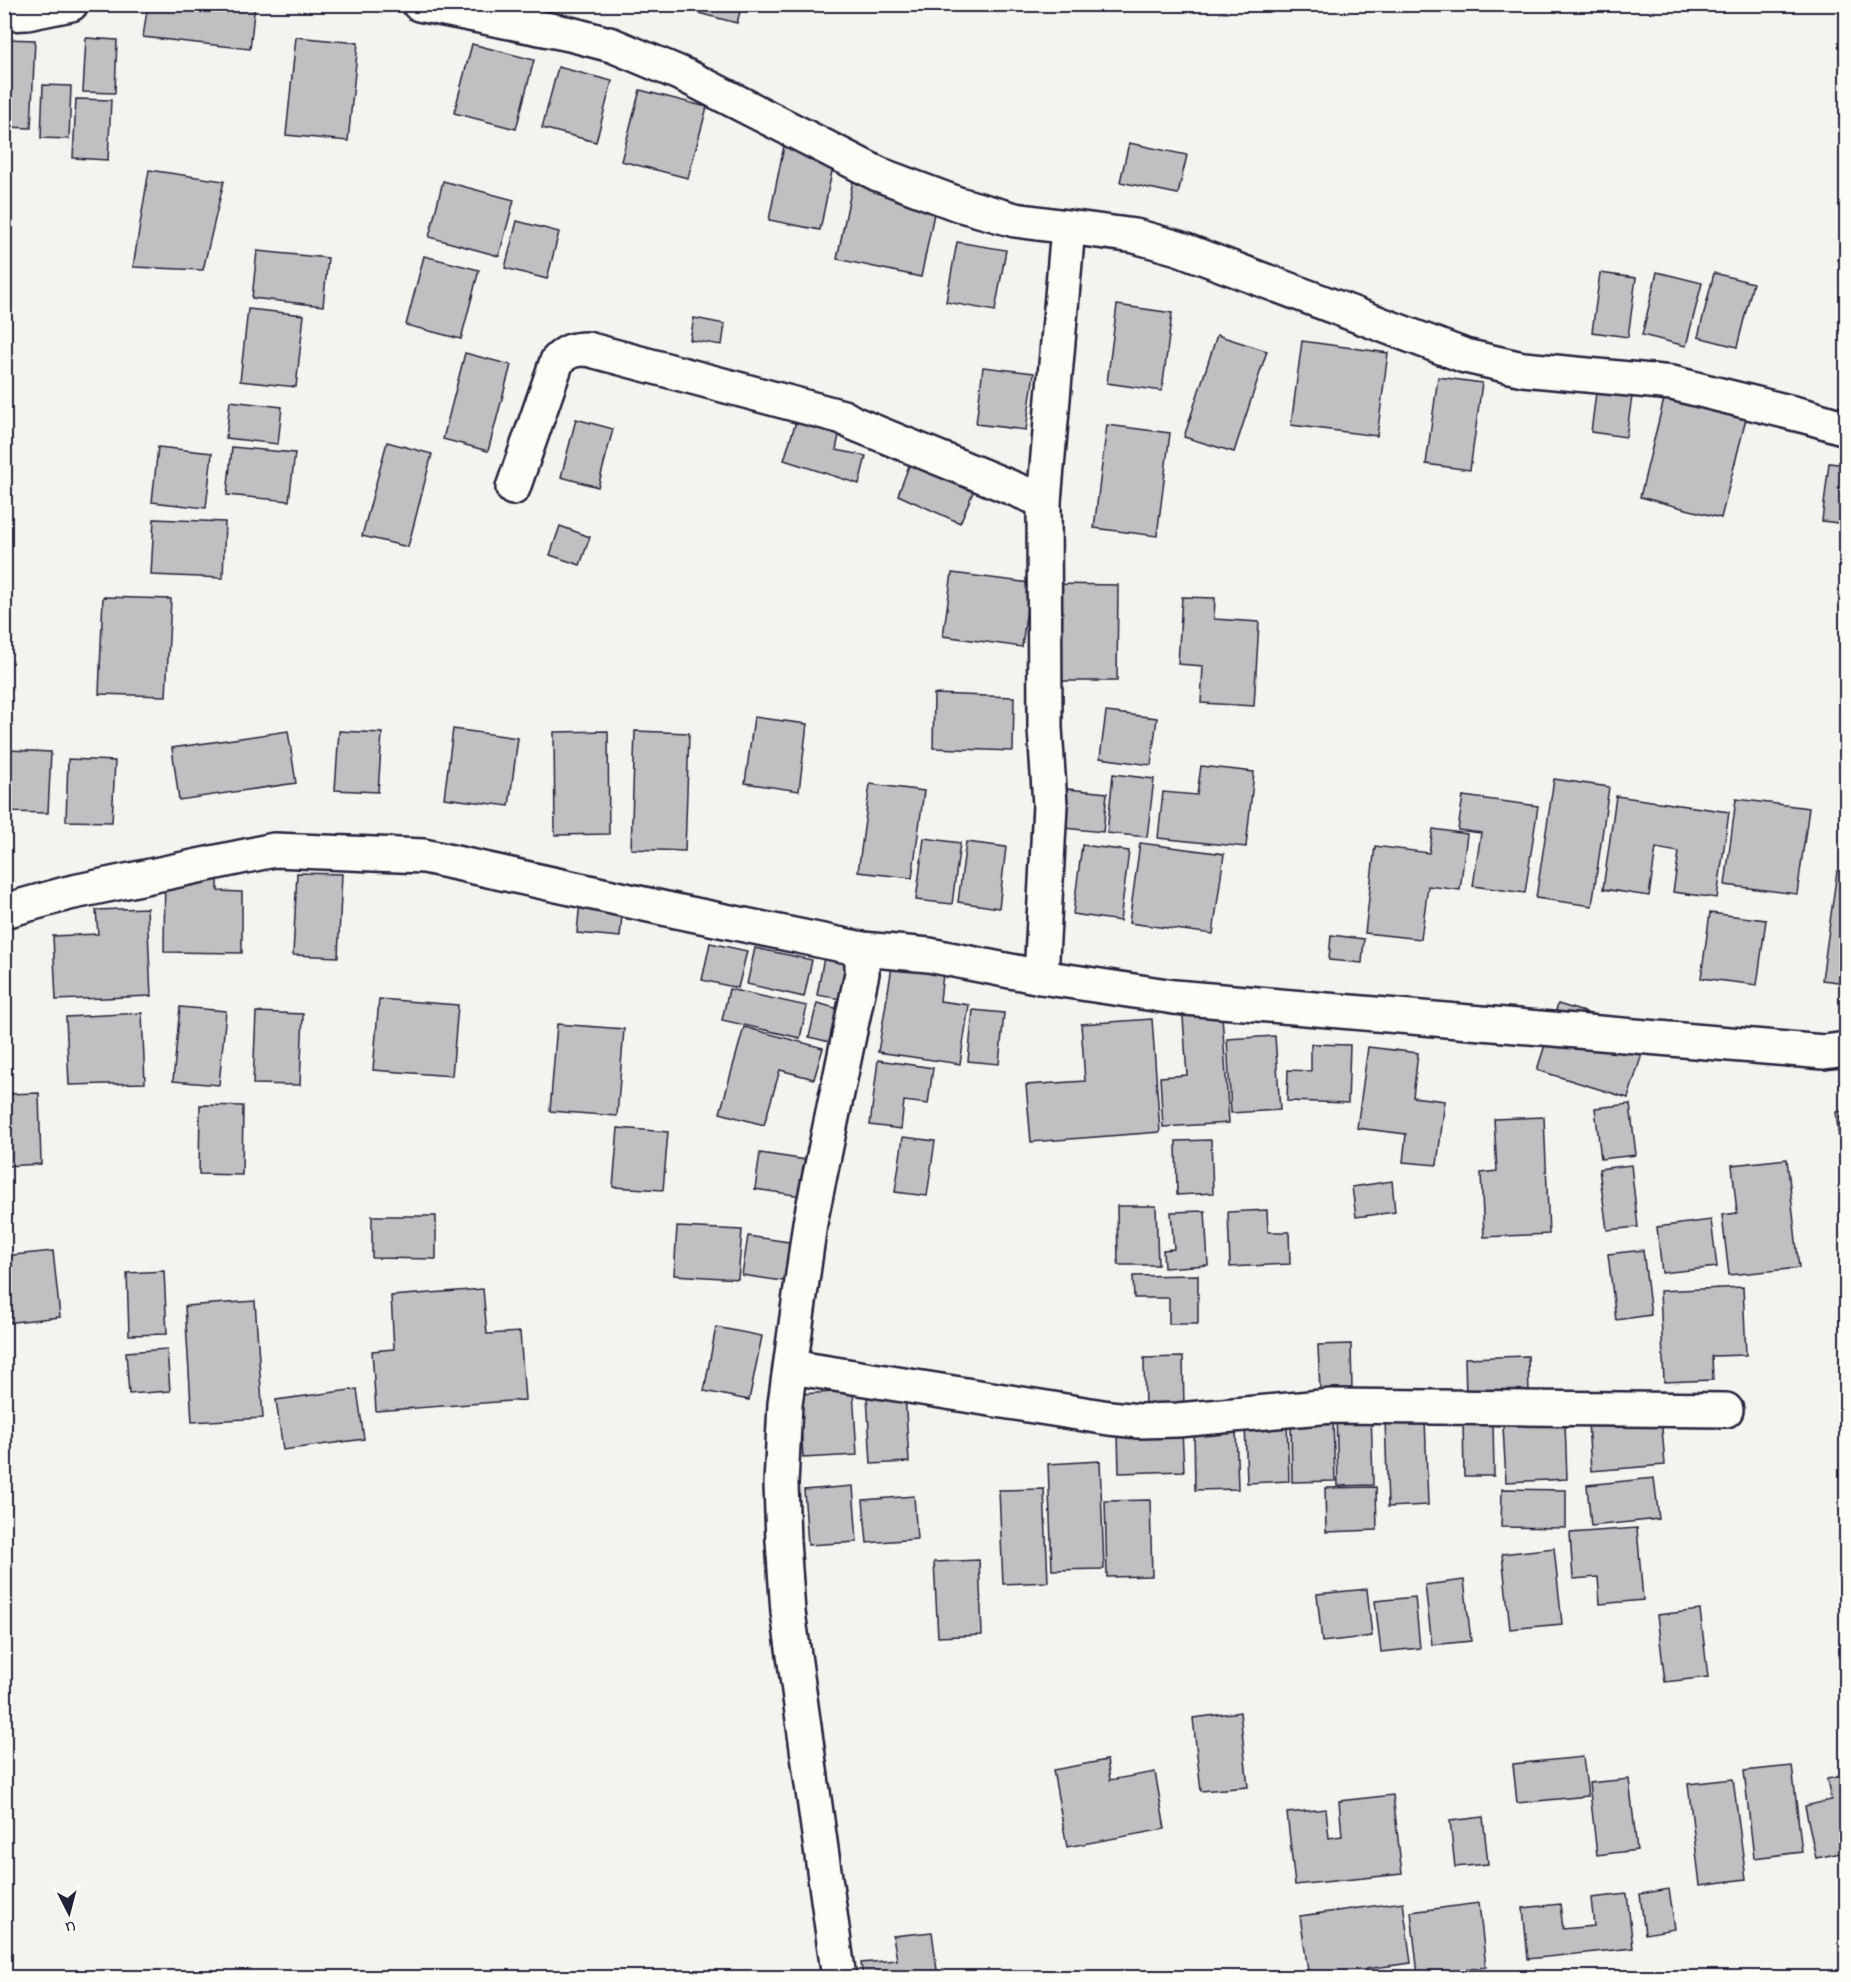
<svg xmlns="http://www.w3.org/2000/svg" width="1851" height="1982" viewBox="0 0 1851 1982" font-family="'Indie Flower',sans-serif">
<rect width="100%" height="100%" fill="#f4f3ef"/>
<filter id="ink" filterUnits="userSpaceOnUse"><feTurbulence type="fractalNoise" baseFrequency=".0167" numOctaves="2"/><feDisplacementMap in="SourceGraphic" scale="12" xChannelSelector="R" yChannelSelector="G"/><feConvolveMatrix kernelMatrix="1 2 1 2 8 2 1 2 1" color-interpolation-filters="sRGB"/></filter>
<g filter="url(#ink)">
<!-- building -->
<g fill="#c0bfc2" stroke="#22223b" stroke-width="1.5">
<path d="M148,4H255L250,49L143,37Z"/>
<path d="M700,4H742L737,23L698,13Z"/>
<path d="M296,37L358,43L348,141L286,135Z"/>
<path d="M86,38L117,40L115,93L83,92Z"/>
<path d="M4,39L35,40L31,128L4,127Z"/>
<path d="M472,44L534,60L516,129L454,113Z"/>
<path d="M558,67L612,81L596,142L542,128Z"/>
<path d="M43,85L71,86L69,139L41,138Z"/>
<path d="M640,90L707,107L688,178L621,161Z"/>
<path d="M76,99L111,100L108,160L73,158Z"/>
<path d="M1129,143L1187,155L1178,194L1120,182Z"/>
<path d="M784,146L835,157L820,230L769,220Z"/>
<path d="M149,170L224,181L203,270L133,267Z"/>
<path d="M443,181L514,200L499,256L429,237Z"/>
<path d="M853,181L937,199L921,277L837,259Z"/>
<path d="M517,221L559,232L547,279L505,268Z"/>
<path d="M1846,226V262L1838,260Z"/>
<path d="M957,242L1006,250L995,311L946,302Z"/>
<path d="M257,251L328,258L323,306L252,298Z"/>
<path d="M424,256L479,270L461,339L406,325Z"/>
<path d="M1657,272L1702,283L1686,346L1642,335Z"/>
<path d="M1600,273L1636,278L1628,337L1592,332Z"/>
<path d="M1714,273L1753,283L1737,347L1698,337Z"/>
<path d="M1117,305L1172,313L1162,391L1107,383Z"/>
<path d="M248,309L304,315L296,387L240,381Z"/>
<path d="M694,318L725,324L722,345L690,340Z"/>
<path d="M1217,335L1267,351L1234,452L1184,437Z"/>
<path d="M1302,341L1388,353L1377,436L1291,425Z"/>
<path d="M465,353L511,365L488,451L443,439Z"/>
<path d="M983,367L1034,373L1026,430L976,424Z"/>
<path d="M1438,377L1482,383L1470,470L1426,464Z"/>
<path d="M1597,385L1633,390L1626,437L1591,432Z"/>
<path d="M1665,395L1747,415L1721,518L1640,497Z"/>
<path d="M230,401L282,407L278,444L226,438Z"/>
<path d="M797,418L842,420L836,450L866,456L859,484L784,460Z"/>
<path d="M576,419L613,429L598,487L561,477Z"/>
<path d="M1107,425L1170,433L1157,536L1094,528Z"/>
<path d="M387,442L432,454L408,547L362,536Z"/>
<path d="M158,447L212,453L206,508L152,502Z"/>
<path d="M232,447L295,453L289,501L227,495Z"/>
<path d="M910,463L974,490L960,523L898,495Z"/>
<path d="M1829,463L1846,465V524L1822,521Z"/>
<path d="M154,519L225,522L223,578L151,575Z"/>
<path d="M560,526L590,537L580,565L550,555Z"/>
<path d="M952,573L1030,583L1022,647L943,636Z"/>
<path d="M1051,584L1118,585L1117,681H1049Z"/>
<path d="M103,597L171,599L166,696L99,694Z"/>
<path d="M1182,597L1215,598L1214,619L1259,622L1254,706L1201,703L1203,666L1178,664Z"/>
<path d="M934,694L1014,697L1013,751L933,748Z"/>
<path d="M1106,712L1157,718L1151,765L1100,758Z"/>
<path d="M754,717L807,724L799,791L745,783Z"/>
<path d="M453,729L518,738L509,806L444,798Z"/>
<path d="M288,731L296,783L179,800L172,748Z"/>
<path d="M339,731L382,733L378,792L335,790Z"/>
<path d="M608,731L609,834L555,835L554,732Z"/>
<path d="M635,731L689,733L685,851L631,849Z"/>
<path d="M10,750L51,752L48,813L7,812Z"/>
<path d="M68,759L115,761L112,822L66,821Z"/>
<path d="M1201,766L1254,772L1246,847L1158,838L1163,792L1197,795Z"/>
<path d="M1113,774L1154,779L1147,837L1107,833Z"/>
<path d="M1554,779L1609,787L1592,906L1536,898Z"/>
<path d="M870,784L924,791L912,878L858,872Z"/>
<path d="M1048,787L1107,793L1103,832L1044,826Z"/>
<path d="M1463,796L1538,806L1525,893L1473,886L1481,833L1458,830Z"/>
<path d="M1616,796L1729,812L1717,898L1673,892L1679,852L1656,848L1649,896L1603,889Z"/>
<path d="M1736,799L1809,808L1797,894L1725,885Z"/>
<path d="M1433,829L1467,834L1460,890L1428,886L1421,939L1365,933L1375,846L1429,853Z"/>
<path d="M924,838L960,843L952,904L916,900Z"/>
<path d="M966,842L1006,847L999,908L958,902Z"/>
<path d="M1140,843L1224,854L1213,934L1129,923Z"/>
<path d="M1082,845L1129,851L1120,921L1073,914Z"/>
<path d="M165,866L218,867V891L242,892V953L164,952Z"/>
<path d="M1837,871L1846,872V983L1822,980Z"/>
<path d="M297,873L342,874L338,957L293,955Z"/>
<path d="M581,890L624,894L620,937L577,933Z"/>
<path d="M147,908L151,996L56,1000L53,936L98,934L96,910Z"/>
<path d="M1710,913L1766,920L1757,985L1701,978Z"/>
<path d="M1331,935L1364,939L1362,963L1329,960Z"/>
<path d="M710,943L747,951L738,988L702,980Z"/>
<path d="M826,946L861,952L852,1001L817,995Z"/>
<path d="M755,948L812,960L804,997L747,984Z"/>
<path d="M892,967L943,974L940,1001L969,1005L960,1064L878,1052Z"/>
<path d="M729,989L807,1006L800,1038L722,1020Z"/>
<path d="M379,999L458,1005L452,1076L373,1070Z"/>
<path d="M1221,1000L1229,1123L1163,1127L1160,1077L1187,1075L1182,1003Z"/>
<path d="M817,1003L850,1012L842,1045L809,1037Z"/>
<path d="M1558,1004L1649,1032L1628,1098L1537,1070Z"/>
<path d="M180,1007L226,1011L219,1085L173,1081Z"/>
<path d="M973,1010L1004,1013L999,1064L968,1061Z"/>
<path d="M256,1012L303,1014L300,1085L253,1084Z"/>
<path d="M142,1013L145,1083L69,1085L66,1017Z"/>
<path d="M1152,1019L1160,1132L1031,1142L1026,1085L1085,1081L1081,1024Z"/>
<path d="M557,1024L624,1029L617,1116L550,1111Z"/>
<path d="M744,1027L823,1048L814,1079L780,1070L764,1125L720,1113Z"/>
<path d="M1275,1036L1280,1110L1231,1113L1227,1039Z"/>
<path d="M1311,1044L1350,1045L1348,1103L1287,1101L1288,1070L1311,1071Z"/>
<path d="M1368,1047L1418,1053L1413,1097L1445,1101L1437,1165L1403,1162L1406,1134L1357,1128Z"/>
<path d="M878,1060L933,1068L928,1104L904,1101L901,1129L870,1125Z"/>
<path d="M39,1093L41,1164L4,1166V1094Z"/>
<path d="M1630,1104L1636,1155L1601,1159L1595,1108Z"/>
<path d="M200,1105L243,1106L242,1175L199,1174Z"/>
<path d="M1846,1111V1203L1836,1112Z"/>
<path d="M1544,1117L1549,1234L1484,1237L1481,1173L1497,1171L1494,1119Z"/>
<path d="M618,1128L668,1132L663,1190L613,1187Z"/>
<path d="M903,1137L935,1141L927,1196L895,1192Z"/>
<path d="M1211,1140L1213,1193L1177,1195L1176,1141Z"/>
<path d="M760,1153L806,1160L801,1196L755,1189Z"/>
<path d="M1787,1159L1799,1268L1729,1275L1722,1215L1737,1213L1732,1165Z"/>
<path d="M1631,1165L1638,1227L1607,1230L1599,1169Z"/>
<path d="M1392,1181L1395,1212L1356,1217L1352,1187Z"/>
<path d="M1117,1206H1156L1158,1265H1118Z"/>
<path d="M1267,1210L1268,1232H1289L1290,1264L1230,1267L1228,1212Z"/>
<path d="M1205,1211L1208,1265L1164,1268L1163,1250L1174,1249L1171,1212Z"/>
<path d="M372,1216H436V1259L372,1258Z"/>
<path d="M1711,1220L1717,1267L1662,1273L1657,1227Z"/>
<path d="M677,1227L742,1230L738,1279L674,1275Z"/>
<path d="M748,1236L802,1244L796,1283L742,1275Z"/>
<path d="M1643,1250L1651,1315L1616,1320L1608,1254Z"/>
<path d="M53,1251L60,1317L4,1323V1256Z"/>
<path d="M164,1271L167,1334L129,1335L127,1273Z"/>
<path d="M1198,1275V1324H1169V1298H1134L1133,1276Z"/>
<path d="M1743,1287L1746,1355L1712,1356L1713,1380L1664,1382L1660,1291Z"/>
<path d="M483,1289L487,1334L520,1332L525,1400L376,1411L372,1351L394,1349L391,1296Z"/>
<path d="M255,1301L263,1418L192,1422L185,1306Z"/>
<path d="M716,1327L762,1336L749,1400L704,1391Z"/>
<path d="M1351,1344L1352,1391L1320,1392L1318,1345Z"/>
<path d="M167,1349L170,1391L129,1394L126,1352Z"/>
<path d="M1528,1356L1529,1395L1466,1397L1465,1358Z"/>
<path d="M1183,1357L1184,1410L1145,1411L1144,1358Z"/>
<path d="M357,1389L364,1439L283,1450L276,1400Z"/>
<path d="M853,1391L857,1455L803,1458L799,1394Z"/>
<path d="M905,1394L909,1462L871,1464L867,1395Z"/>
<path d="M1371,1409L1373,1485L1338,1486L1336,1411Z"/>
<path d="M1661,1416L1665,1465L1591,1471L1588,1422Z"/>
<path d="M1425,1417L1428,1505L1388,1507L1385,1419Z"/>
<path d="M1493,1418L1494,1476H1464L1463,1419Z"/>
<path d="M1333,1421L1335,1481L1292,1482L1291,1422Z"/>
<path d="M1287,1422L1289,1481L1247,1483L1245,1423Z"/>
<path d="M1565,1423L1567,1479L1506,1482L1503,1426Z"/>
<path d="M1236,1428L1238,1489L1195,1490L1194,1429Z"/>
<path d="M1182,1431L1184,1471L1119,1473L1118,1433Z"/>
<path d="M1100,1461L1104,1569L1052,1570L1048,1464Z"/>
<path d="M1654,1478L1659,1519L1591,1526L1587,1485Z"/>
<path d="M853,1486L857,1542L808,1545L804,1490Z"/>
<path d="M1376,1487L1377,1530L1326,1532L1325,1488Z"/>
<path d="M1044,1489L1048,1582L1003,1584L999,1490Z"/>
<path d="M1502,1489L1566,1490V1528L1501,1527Z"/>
<path d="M914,1496L917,1539L867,1543L863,1500Z"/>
<path d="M1150,1500L1152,1576L1107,1577L1105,1501Z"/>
<path d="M1637,1528L1643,1600L1600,1604L1598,1577L1573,1579L1570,1533Z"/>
<path d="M1554,1548L1562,1624L1510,1629L1502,1554Z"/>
<path d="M979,1560L982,1635L938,1637L934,1562Z"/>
<path d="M1464,1580L1471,1641L1432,1645L1425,1585Z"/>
<path d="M1367,1589L1372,1636L1322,1642L1317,1594Z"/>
<path d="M1415,1597L1420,1648L1381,1652L1375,1601Z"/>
<path d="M1700,1610L1708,1677L1665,1682L1657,1615Z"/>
<path d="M1240,1712L1248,1787L1201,1791L1193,1718Z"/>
<path d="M1583,1757L1588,1796L1517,1803L1513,1764Z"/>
<path d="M1107,1760L1110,1780L1155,1772L1165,1829L1067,1847L1053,1770Z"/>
<path d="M1792,1766L1802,1852L1754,1858L1744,1771Z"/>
<path d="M1846,1775V1852L1816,1858L1805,1806L1831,1800L1827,1779Z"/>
<path d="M1629,1779L1637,1850L1597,1855L1589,1783Z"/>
<path d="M1733,1779L1746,1879L1700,1885L1688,1784Z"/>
<path d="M1393,1795L1402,1874L1295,1885L1287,1813L1326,1809L1329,1838L1342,1836L1339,1801Z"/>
<path d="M1483,1817L1488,1864L1455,1867L1450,1821Z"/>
<path d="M1669,1889L1675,1929L1645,1934L1640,1894Z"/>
<path d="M1627,1894L1633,1948L1528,1959L1523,1908L1560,1904L1563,1929L1594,1926L1591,1898Z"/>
<path d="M1403,1902L1411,1963L1366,1969L1367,1978H1309L1300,1916Z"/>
<path d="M1479,1903L1486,1967L1418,1975L1411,1912Z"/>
<path d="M932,1932L938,1978H863L861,1963L897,1960L893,1936Z"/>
</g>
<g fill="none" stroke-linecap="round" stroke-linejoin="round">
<!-- minor casing -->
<g stroke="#22223b" stroke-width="38">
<g id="minor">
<path d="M419,4L570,34L612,45L686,76L878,174L958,204L1015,220L1135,236L1178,248L1465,356L1523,369L1672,383L1809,417L1846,428"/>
<path d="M4,14L27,13L71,4"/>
<path d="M513,488L557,361C567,351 573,349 587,349L843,417L853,423L1044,501"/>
<path d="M4,911L69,893L274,850L424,856L676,911L862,949L929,955L1041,977L1174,997L1824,1052L1846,1049"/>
<path d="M1041,977L1050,805L1045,728L1044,501L1068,228"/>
<path d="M791,1367L1109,1418L1139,1421L1178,1420L1332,1406L1726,1410"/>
<path d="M839,1978L788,1612L783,1541L781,1484L785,1404L810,1223L862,973V949"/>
</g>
</g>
<!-- minor -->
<use href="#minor" stroke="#fdfcf7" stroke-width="33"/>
</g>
</g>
<!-- margin -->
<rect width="1851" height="1982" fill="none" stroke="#fdfcf7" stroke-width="24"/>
<rect x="12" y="12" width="1827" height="1958" fill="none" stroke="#22223b" stroke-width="2" filter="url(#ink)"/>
<!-- north arrow -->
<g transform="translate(69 1913) rotate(174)" stroke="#fdfcf7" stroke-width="4.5" paint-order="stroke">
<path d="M0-4.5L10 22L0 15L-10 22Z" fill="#22223b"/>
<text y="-9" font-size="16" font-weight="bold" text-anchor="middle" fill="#22223b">U</text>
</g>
</svg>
